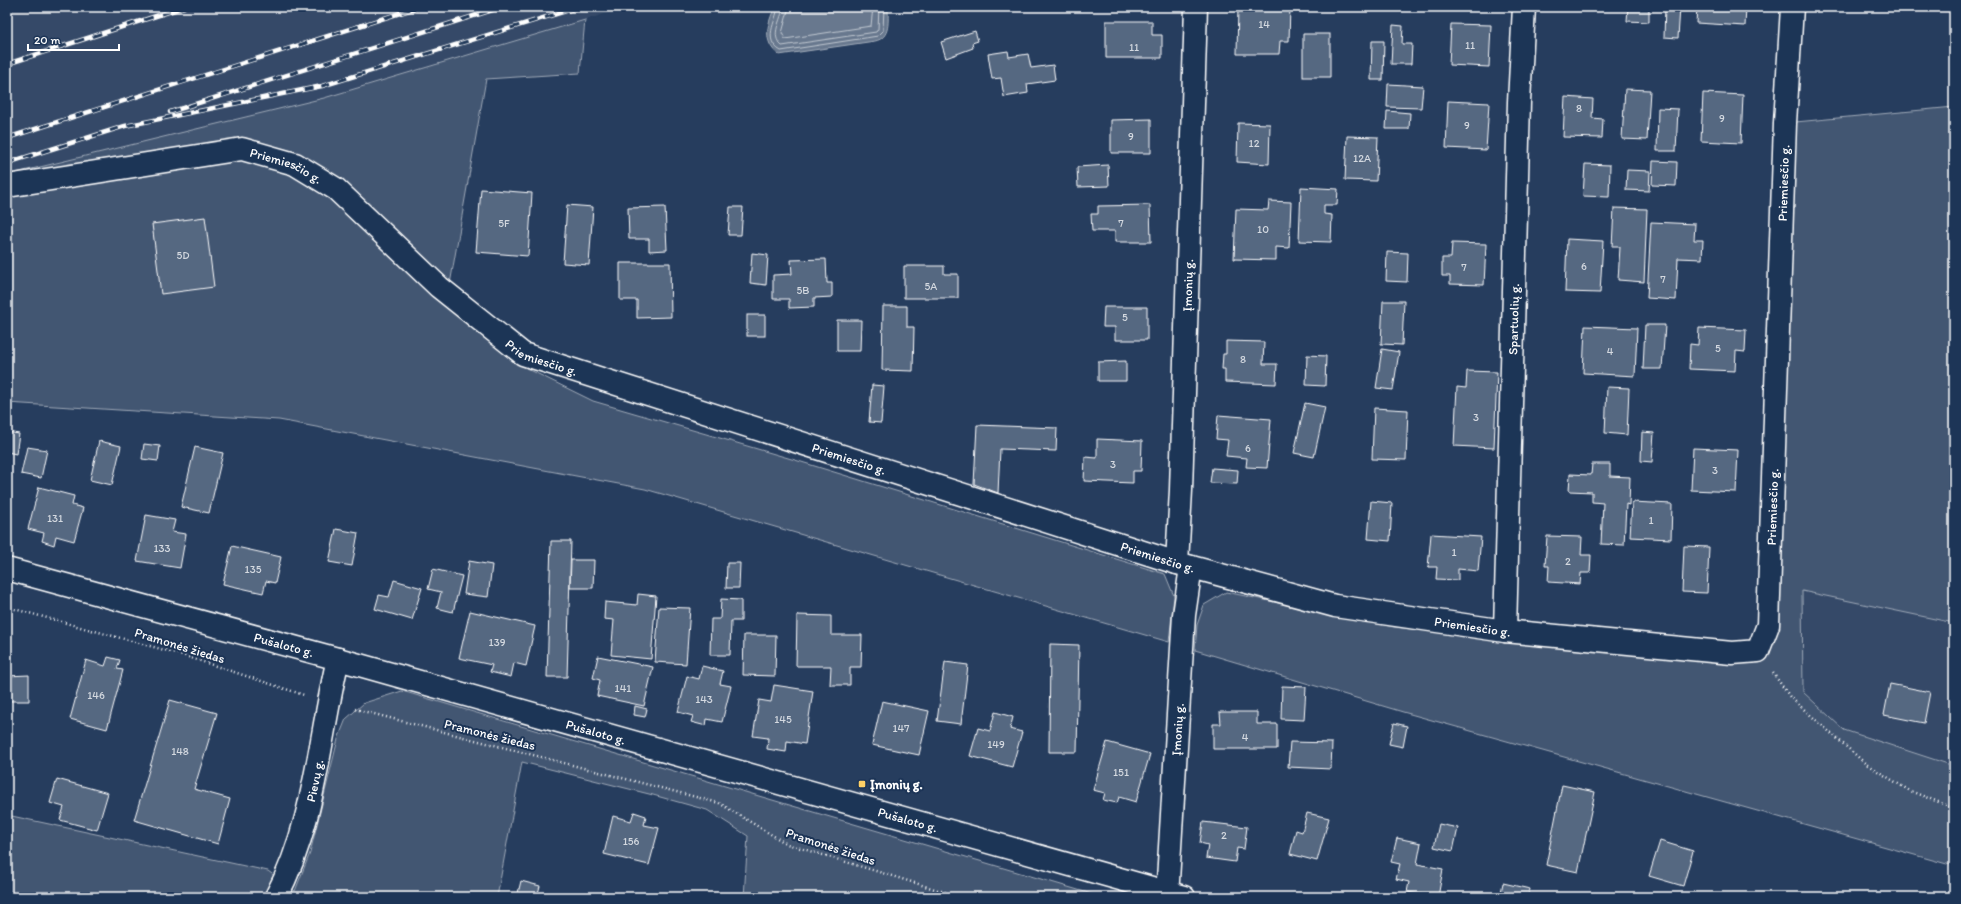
<svg xmlns="http://www.w3.org/2000/svg" width="1961" height="904" viewBox="0 0 1961 904" font-family="Itim,sans-serif">
<rect width="100%" height="100%" fill="#263d5e"/>
<filter id="ink" filterUnits="userSpaceOnUse"><feTurbulence type="fractalNoise" baseFrequency=".025" numOctaves="2"/><feDisplacementMap in="SourceGraphic" scale="8" xChannelSelector="R" yChannelSelector="G"/><feConvolveMatrix kernelMatrix="1 2 1 2 8 2 1 2 1" color-interpolation-filters="sRGB"/></filter>
<g filter="url(#ink)">
<!-- built -->
<g fill="#344a68">
<path d="M7,7H628L324,98L7,175Z"/>
<path d="M1802,591L1954,623V766L1844,730L1803,692Z"/>
</g>
<!-- green -->
<g fill="#425672" stroke="#a0aab8">
<path d="M585,20L580,73L486,79L446,307L526,368L593,401L795,460L1165,574L1174,596L1169,642L645,489L279,420L7,403V175L324,98Z"/>
<path d="M1954,107V623L1802,591L1803,692L1844,730L1954,766V866L1403,712L1195,650L1197,625L1204,605L1226,592L1394,627L1523,642L1765,655L1785,123Z"/>
<path d="M402,691L1102,897H744L748,836L707,810L653,795L522,762L497,897H7V815L268,871L295,891L310,853L338,739L346,719L364,703Z"/>
</g>
<!-- water -->
<path fill="#67788e" stroke="#a4aebb" d="M775,7H888C888,20 891,38 875,41L779,55C762,42 767,24 775,7Z"/>
<g fill="none" stroke-linecap="round" stroke-linejoin="round">
<!-- shore -->
<g stroke="#c2c9d2" stroke-width="1">
<path d="M778,7C776,22 762,40 781,51L878,36L883,31L884,7"/>
<path d="M783,7C782,20 769,35 782,46L876,32L878,29L879,7"/>
<path d="M789,7L782,33L785,39L871,26L873,7"/>
</g>
</g>
<!-- building -->
<g fill="#556781" stroke="#fff">
<path d="M1238,7H1290L1289,41H1280L1279,54H1237Z"/>
<path d="M1628,7H1649V22L1627,21Z"/>
<path d="M1665,7H1680L1678,38L1664,37Z"/>
<path d="M1697,7H1746L1745,26L1696,23Z"/>
<path d="M1106,21H1152V35H1162V58H1106Z"/>
<path d="M1451,24L1491,25L1489,67L1449,65Z"/>
<path d="M1393,25L1403,26L1402,44H1412L1411,64H1391Z"/>
<path d="M975,31L978,41L972,43L973,48L946,58L941,42Z"/>
<rect x="1303" y="34" width="27" height="43"/>
<path d="M1372,41H1384L1383,80H1371Z"/>
<path d="M1008,51L1009,57L1028,54L1031,68L1053,65L1055,80L1027,84L1028,93L1004,97L1001,78L992,79L988,54Z"/>
<path d="M1388,84L1423,86L1421,108L1387,107Z"/>
<path d="M1625,89L1650,90L1647,140L1622,139Z"/>
<path d="M1703,93L1743,95L1741,143L1701,141Z"/>
<path d="M1565,97L1593,99L1592,118L1603,119L1602,138L1563,137Z"/>
<path d="M1448,101L1489,103L1486,150L1446,148Z"/>
<path d="M1658,108L1678,109L1676,151H1657Z"/>
<path d="M1387,111L1410,113L1409,129H1386Z"/>
<path d="M1151,119V153H1111V120Z"/>
<path d="M1238,123L1270,124L1269,164L1237,162Z"/>
<path d="M1347,136L1378,137L1376,181L1345,180Z"/>
<path d="M1653,161L1677,162L1676,186L1652,185Z"/>
<path d="M1585,164L1610,165L1609,197L1583,196Z"/>
<path d="M1108,165L1109,186L1078,187L1077,167Z"/>
<path d="M1627,170L1650,171L1649,191L1626,190Z"/>
<path d="M1301,187L1338,189L1337,205H1324V214L1332,215L1331,242L1299,241Z"/>
<path d="M481,189L532,193L528,256L476,252Z"/>
<path d="M1269,201L1291,202L1289,248L1276,247V260L1234,259L1236,209L1268,210Z"/>
<path d="M567,205L593,207L589,265L563,263Z"/>
<path d="M1150,205L1151,242H1115V231H1092L1091,214H1098V206Z"/>
<path d="M665,207L667,250L649,251V239H629L628,208Z"/>
<path d="M730,207H743L741,235H728Z"/>
<path d="M1614,208L1647,209L1644,282L1618,280L1620,247H1612Z"/>
<path d="M205,217L214,287L161,294L152,224Z"/>
<path d="M1651,222L1695,224L1694,240H1703L1702,259L1678,258L1676,300L1647,298Z"/>
<path d="M1567,239L1603,241L1600,293L1565,292Z"/>
<path d="M1452,243L1486,244L1484,285L1450,284V276H1442V258H1451Z"/>
<path d="M1387,252L1408,253L1407,282L1386,281Z"/>
<path d="M752,253L768,255L766,285L750,283Z"/>
<path d="M826,259L827,283H832V297L814,298V307L789,308V299H773V275L792,274L791,260Z"/>
<path d="M620,263H670L671,317L637,318V300H620Z"/>
<path d="M904,266H944V274H958V298H904Z"/>
<path d="M1383,301H1404L1402,345L1381,344Z"/>
<path d="M883,306H907V327H914L913,371L882,370Z"/>
<path d="M1104,307H1147V340H1115V327H1103Z"/>
<rect x="747" y="315" width="18" height="21"/>
<path d="M837,320H861L860,351H837Z"/>
<path d="M1645,325H1665L1662,369H1643Z"/>
<path d="M1585,326L1637,328L1635,376L1583,373Z"/>
<path d="M1699,328L1746,330L1745,352L1736,351L1735,371L1689,369L1690,344L1698,345Z"/>
<path d="M1226,341L1264,342L1263,364H1277L1276,384L1225,382V369H1222L1223,354H1226Z"/>
<path d="M1382,349L1399,352L1393,390L1376,388Z"/>
<path d="M1307,355L1326,356L1325,386L1306,385Z"/>
<path d="M1126,361V381H1098V362Z"/>
<path d="M1467,371L1497,372L1494,448L1454,446L1457,387L1466,388Z"/>
<path d="M872,385L884,386L881,423L869,422Z"/>
<path d="M1607,387L1629,388L1627,435L1605,433Z"/>
<path d="M1305,403L1325,407L1314,457L1294,453Z"/>
<path d="M1374,408L1408,410L1406,460L1372,459Z"/>
<path d="M1218,415L1271,419L1267,468L1246,467L1247,458L1226,456L1228,440L1216,439Z"/>
<path d="M977,425L1057,428L1056,451L1000,449L998,493L974,484Z"/>
<path d="M7,432L19,434L16,454L7,452Z"/>
<path d="M1642,432L1654,433L1652,462L1641,461Z"/>
<path d="M1097,439L1142,441L1141,471H1133V483L1084,481L1085,457L1097,458Z"/>
<path d="M99,441L121,446L112,485L90,480Z"/>
<path d="M144,444L160,446L158,461L142,459Z"/>
<path d="M27,447L47,450L41,478L21,474Z"/>
<path d="M195,447L223,453L209,513L181,507Z"/>
<path d="M1693,448L1738,450L1736,492L1691,490Z"/>
<path d="M1592,464H1610V476L1630,477L1629,505L1626,504L1624,545L1601,544L1603,503L1592,502V492L1569,491L1570,474L1591,475Z"/>
<path d="M1212,468L1238,470L1237,484L1210,483Z"/>
<path d="M39,487L74,496L72,505L83,508L74,541L56,536L54,545L42,541L44,533L28,529Z"/>
<path d="M1371,501L1392,503L1390,541L1368,539Z"/>
<path d="M1632,502L1672,504L1671,539L1630,537Z"/>
<path d="M146,515L175,520L172,532L186,534L180,568L137,561Z"/>
<path d="M336,529L358,533L352,566L329,562Z"/>
<path d="M1431,534L1481,537L1478,571L1458,569V580L1436,579L1437,567H1428Z"/>
<path d="M1547,536L1582,537L1581,555H1591L1590,573H1581L1580,584L1548,582L1549,566H1545Z"/>
<path d="M551,541H571L567,677H547Z"/>
<path d="M232,546L281,557L275,583L266,581L263,593L223,584Z"/>
<path d="M1684,546L1709,547L1707,593L1682,592Z"/>
<path d="M571,560H594L593,588H570Z"/>
<path d="M469,561L492,565L488,597L464,594Z"/>
<path d="M727,563H740L739,588H726Z"/>
<path d="M433,569L462,576L453,612L437,608L441,592L428,589Z"/>
<path d="M394,580L422,588L412,620L375,609L379,595L389,597Z"/>
<path d="M638,594L656,596L651,659L611,655L614,620L604,619L605,602L637,605Z"/>
<path d="M721,599L741,600V621H731L730,655H710L711,619H720Z"/>
<path d="M659,607L690,608L686,664L655,662Z"/>
<path d="M470,611L535,626L526,666L514,663L511,677L490,672L492,665L459,658Z"/>
<path d="M797,615L831,616V635H862L861,667H850V685H830L831,666H796Z"/>
<path d="M744,635H776L775,676L743,675Z"/>
<path d="M1050,644L1079,645L1077,752H1049Z"/>
<path d="M598,656L653,667L644,706L597,696L600,680L593,678Z"/>
<path d="M108,657L120,660L117,669L123,670L107,729L70,719L86,660L105,666Z"/>
<path d="M945,662L968,665L961,724L937,721Z"/>
<path d="M702,666L723,671L720,684L731,686L722,722L707,719L706,726L691,722L693,716L678,712L687,676L699,679Z"/>
<path d="M29,675V701H7V676Z"/>
<path d="M1890,684L1930,692L1924,723L1884,715Z"/>
<path d="M774,685L813,691L805,744L787,741L786,752L767,749L768,738L753,736L759,700L771,702Z"/>
<path d="M1282,686L1306,687L1304,720L1281,719Z"/>
<path d="M170,700L217,713L194,789L230,799L218,844L134,820Z"/>
<path d="M882,701L929,711L919,755L872,745Z"/>
<path d="M635,706L647,709L645,717L634,715Z"/>
<path d="M995,712L1013,717L1010,729L1022,732L1012,767L970,756L978,728L990,731Z"/>
<path d="M1220,712H1257V724H1277V749H1213V724H1221Z"/>
<path d="M1394,723L1407,726L1403,747L1389,744Z"/>
<path d="M1107,742L1150,754L1136,802L1119,797L1117,803L1103,800L1105,793L1093,790Z"/>
<path d="M1290,742L1332,743L1331,769L1288,767Z"/>
<path d="M57,779L108,793L97,830L60,820L64,807L50,803Z"/>
<path d="M1562,785L1595,792L1578,872L1546,865Z"/>
<path d="M634,812L646,816L644,825L659,828L649,865L604,854L613,816L631,821Z"/>
<path d="M1307,813L1329,818L1317,861L1290,854L1296,830L1302,832Z"/>
<path d="M1203,822L1247,827L1244,849L1237,848L1235,862L1206,858L1208,845L1200,843Z"/>
<path d="M1439,824L1458,828L1453,851L1434,847Z"/>
<path d="M1397,838L1421,843L1417,864L1443,869L1438,897L1407,892L1409,882L1396,879L1400,864L1391,862Z"/>
<path d="M1660,841L1693,851L1683,886L1649,876Z"/>
<path d="M521,881L540,886L537,897H517Z"/>
<path d="M1503,883L1530,889L1528,897H1500Z"/>
</g>
<g fill="none" stroke-linecap="round" stroke-linejoin="round">
<!-- minor casing -->
<g stroke="#fff" stroke-width="25">
<g id="minor">
<path id="s1" d="M7,186L242,149L295,164L336,189L439,287L523,354L1177,563L1335,606L1505,631L1732,653L1758,651L1768,625L1785,123L1792,7"/>
<path id="s2" d="M1177,563L1181,490L1196,7"/>
<path id="s3" d="M1505,631L1519,102L1524,7"/>
<path id="s4" d="M276,897C315,824 319,738 338,659"/>
<path id="s5" d="M1167,897L1184,615L1191,567"/>
</g>
</g>
<!-- major casing -->
<g stroke="#fff" stroke-width="25">
<g id="major">
<path id="s6" d="M7,569L338,659L1184,897"/>
</g>
</g>
<!-- path -->
<g stroke="#fff" stroke-width="2.5" stroke-dasharray="1 3" stroke-linecap="butt">
<path d="M7,607L179,654L304,695"/>
<path d="M1773,673L1790,697L1866,764L1910,791L1954,808"/>
<path d="M355,709L719,803L787,844L961,897"/>
</g>
<!-- minor -->
<use href="#minor" stroke="#1d3557" stroke-width="22"/>
<!-- major -->
<use href="#major" stroke="#1d3557" stroke-width="22"/>
<!-- rail casing -->
<g stroke="#fff" stroke-width="4.5">
<g id="rail">
<path d="M7,64L184,7"/>
<path d="M170,112L502,7"/>
<path d="M7,138L419,7"/>
<path d="M7,163L125,126L322,86L579,7"/>
</g>
</g>
<!-- rail -->
<use href="#rail" stroke="#1d3557" stroke-width="3" stroke-dasharray="9" stroke-linecap="butt"/>
</g>
</g>
<!-- markers -->
<rect fill="#ffd166" stroke="#1d3557" stroke-width="1.5" x="858" y="780" width="8" height="8" rx="2"/>
<g text-anchor="middle" stroke-width="4" stroke-linejoin="round" paint-order="stroke">
<!-- number labels -->
<g font-size="11" fill="#d4d9e0">
<text x="1264" y="28">14</text>
<text x="1470" y="49">11</text>
<text x="1134" y="51">11</text>
<text x="1579" y="112">8</text>
<text x="1722" y="122">9</text>
<text x="1467" y="129">9</text>
<text x="1131" y="140">9</text>
<text x="1254" y="147">12</text>
<text x="1362" y="162">12A</text>
<text x="504" y="227">5F</text>
<text x="1121" y="227">7</text>
<text x="1263" y="233">10</text>
<text x="183" y="259">5D</text>
<text x="1584" y="270">6</text>
<text x="1464" y="271">7</text>
<text x="1663" y="283">7</text>
<text x="931" y="290">5A</text>
<text x="803" y="294">5B</text>
<text x="1125" y="321">5</text>
<text x="1718" y="352">5</text>
<text x="1610" y="355">4</text>
<text x="1243" y="363">8</text>
<text x="1476" y="421">3</text>
<text x="1248" y="452">6</text>
<text x="1113" y="468">3</text>
<text x="1715" y="474">3</text>
<text x="55" y="522">131</text>
<text x="1651" y="524">1</text>
<text x="162" y="552">133</text>
<text x="1454" y="556">1</text>
<text x="1568" y="565">2</text>
<text x="253" y="573">135</text>
<text x="497" y="646">139</text>
<text x="623" y="692">141</text>
<text x="96" y="699">146</text>
<text x="704" y="703">143</text>
<text x="783" y="723">145</text>
<text x="901" y="732">147</text>
<text x="1245" y="741">4</text>
<text x="996" y="748">149</text>
<text x="180" y="755">148</text>
<text x="1121" y="776">151</text>
<text x="1224" y="839">2</text>
<text x="631" y="845">156</text>
</g>
<!-- street labels -->
<g font-size="13" fill="#fff" stroke="#1d3557">
<text dy="5" stroke="none"><textPath href="#s1" startOffset="285">Priemiesčio g.</textPath></text>
<text dy="5" stroke="none"><textPath href="#s1" startOffset="2337">Priemiesčio g.</textPath></text>
<text dy="5" stroke="none"><textPath href="#s2" startOffset="278">Įmonių g.</textPath></text>
<text dy="5" stroke="none"><textPath href="#s3" startOffset="312">Spartuolių g.</textPath></text>
<text dy="5" stroke="none"><textPath href="#s1" startOffset="609">Priemiesčio g.</textPath></text>
<text dy="5" stroke="none"><textPath href="#s1" startOffset="933">Priemiesčio g.</textPath></text>
<text dy="5" stroke="none"><textPath href="#s1" startOffset="2013">Priemiesčio g.</textPath></text>
<text dy="5" stroke="none"><textPath href="#s1" startOffset="1257">Priemiesčio g.</textPath></text>
<text dy="5" stroke="none"><textPath href="#s1" startOffset="1580">Priemiesčio g.</textPath></text>
<text dy="5" stroke="none"><textPath href="#s6" startOffset="287">Pušaloto g.</textPath></text>
<text transform="translate(180 645) rotate(17)" y="5">Pramonės žiedas</text>
<text dy="5" stroke="none"><textPath href="#s5" startOffset="168">Įmonių g.</textPath></text>
<text dy="5" stroke="none"><textPath href="#s6" startOffset="611">Pušaloto g.</textPath></text>
<text transform="translate(490 734) rotate(14)" y="5">Pramonės žiedas</text>
<text dy="5" stroke="none"><textPath href="#s4" startOffset="123">Pievų g.</textPath></text>
<text dy="5" stroke="none"><textPath href="#s6" startOffset="935">Pušaloto g.</textPath></text>
<text transform="translate(831 846) rotate(18)" y="5">Pramonės žiedas</text>
</g>
<!-- poi labels -->
<g font-size="13" font-weight="bold" fill="#fff" stroke="#1d3557" text-anchor="start">
<text x="870" y="789">Įmonių g.</text>
</g>
</g>
<!-- margin -->
<rect width="1961" height="904" fill="none" stroke="#1d3557" stroke-width="24"/>
<rect x="12" y="12" width="1937" height="880" fill="none" stroke="#fff" stroke-width="1.5" filter="url(#ink)"/>
<!-- scale -->
<path d="M28 44v6h91v-6" fill="none" stroke="#ffffff" stroke-width="2"/>
<text x="34" y="44" font-size="12" fill="#ffffff" stroke="#1d3557" stroke-width="3" paint-order="stroke">20 m</text>
</svg>
